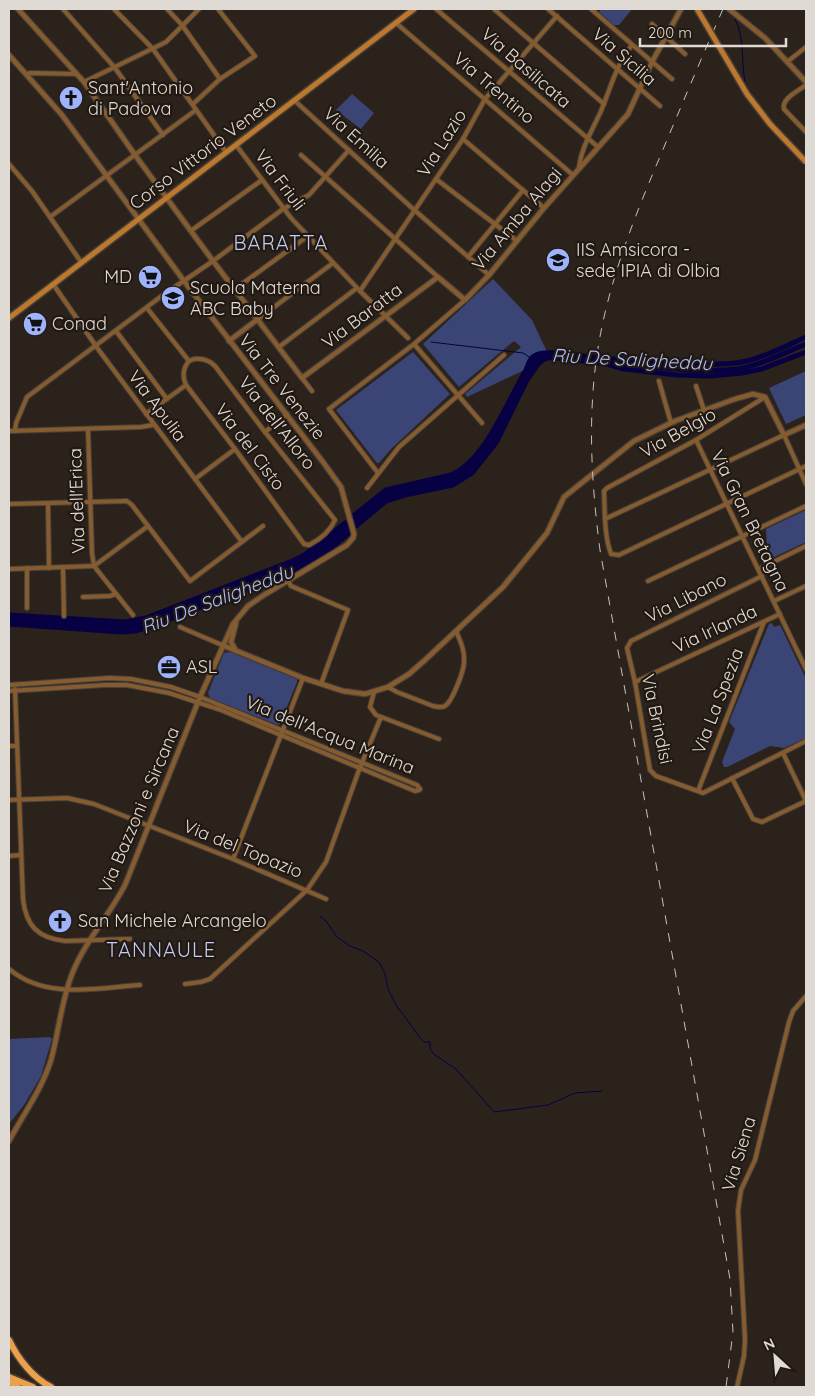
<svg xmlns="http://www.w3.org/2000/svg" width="815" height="1396" viewBox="0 0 815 1396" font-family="Quicksand,sans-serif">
<rect width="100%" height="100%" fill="#2b221b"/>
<!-- green -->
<g fill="#3a4576">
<path d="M601,9H632L619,25H614L599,12Z"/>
<path d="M352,94L374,113L361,129L336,110Z"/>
<path d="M493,279L532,320L550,358L467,397L465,394L521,347L514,341L459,387L423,344Z"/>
<path d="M413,352L450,394L391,449L379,463H377L336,410Z"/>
<path d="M806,371V415L786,424L769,388Z"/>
<path d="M806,510V542L768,560L766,529Z"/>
<path d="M772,623L774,627L780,625L806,679V738L784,748L770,746L727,767H724L722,762L735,729L729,722L769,624Z"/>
<path d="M230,652L297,679V682L280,724L278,725L210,698L208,693L224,653Z"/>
<path d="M50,1037L52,1039L41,1076L24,1105L9,1124V1039Z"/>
</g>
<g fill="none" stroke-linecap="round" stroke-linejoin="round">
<!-- stream -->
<g stroke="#070042" stroke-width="1">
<path d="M735,19C745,38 741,61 745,82"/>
<path d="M431,342L523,353L534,360"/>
<path d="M320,916L326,921L337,937L350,946L363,951L379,962L385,974L388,989L396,1005L421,1039L424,1042H430V1049L435,1055L456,1069L494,1112L548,1105L575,1093L602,1091"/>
</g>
<!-- canal -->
<g stroke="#070042" stroke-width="5">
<path d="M806,337C786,346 757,361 735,363C692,367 643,362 600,358C585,357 549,349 536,355C530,357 528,365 526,370C507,402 485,461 451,475L386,490L352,517L356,526L386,501L405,495L453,485L472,473L496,443L527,380L538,364L544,359L552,357L600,362L624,369L677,375L711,376L742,373L762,369L806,352"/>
<path d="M634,365C668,368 703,373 737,369C761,365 784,353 806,344"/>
<path d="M9,615L125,622L146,618L295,560L306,554L345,523L349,533L315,561L302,567L158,624L135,631L122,632L9,624"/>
</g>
<!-- river -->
<path stroke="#070042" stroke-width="9" d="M9,619L128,626L147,621L297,565L309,558L386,497L403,490L448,482L466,473L471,468L484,453L495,437L534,360L548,355L634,365"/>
<!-- minor casing -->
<g stroke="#483f39" stroke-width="6">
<g id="minor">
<path d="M63,9L115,68L163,135"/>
<path d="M114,9L153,49L226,152"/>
<path d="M167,9L182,25L220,79"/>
<path d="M436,9L598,147"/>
<path d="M494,9L604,104"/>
<path d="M548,9L660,106"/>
<path d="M591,9L672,79"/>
<path d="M396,23L573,175"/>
<path d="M652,24L685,54"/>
<path d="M787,62L806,47"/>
<path d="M27,74L30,73L77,74"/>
<path d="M84,82L166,42L199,9"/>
<path d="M806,85C798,91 781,99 784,109L806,132"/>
<path d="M295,101L412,208L489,275"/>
<path d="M193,104L220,79L255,56L218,9"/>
<path d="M463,139L544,208"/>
<path d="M236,145L291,218L360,291L408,338"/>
<path d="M301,155L438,277"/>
<path d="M9,164L32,191L81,262"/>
<path d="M579,168C581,148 593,129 601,111C611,87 616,65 632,45"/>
<path d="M436,179L517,241"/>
<path d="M50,217L196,110"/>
<path d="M192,230L262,180"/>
<path d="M468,257L523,190"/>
<path d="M53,284L98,349L242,542"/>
<path d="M235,289L308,236"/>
<path d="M360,291L463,139L485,99L557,16"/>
<path d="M147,308L189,361"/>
<path d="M258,319L333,263"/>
<path d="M116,331L167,399"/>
<path d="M414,344L482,423"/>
<path d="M279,347L357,288"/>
<path d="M194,359C203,358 209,360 215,366L265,432L335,520C330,531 319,540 309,545L304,544L235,449L186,385C182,376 183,368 189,361Z"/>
<path d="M302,378L312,391"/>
<path d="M659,381L671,423"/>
<path d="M696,386L704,410"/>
<path d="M765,397L696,440L607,488L604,491C605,512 604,535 611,554L619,555L806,466"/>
<path d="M146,414L186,385"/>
<path d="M88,429L92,553L94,566L133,615"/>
<path d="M9,431L141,427L153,425"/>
<path d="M15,431L16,423L27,397L163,295L213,261L283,209L309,195L349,150"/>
<path d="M265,432L287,414"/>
<path d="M696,440L806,669"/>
<path d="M378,473L329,409L414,344L465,300"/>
<path d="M195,479L235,449"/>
<path d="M367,488L399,447L504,355"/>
<path d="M48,503L49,568"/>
<path d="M9,504L127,501L132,505L190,581L263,526"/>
<path d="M605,519L784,435L806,484"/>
<path d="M94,566L148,526"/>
<path d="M63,567L64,616"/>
<path d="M9,569L94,566"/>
<path d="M759,569L806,546"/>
<path d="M762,576L631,641L627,648L635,682L650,770L656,776L703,793L806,741"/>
<path d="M288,581L291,586L348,610L321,684"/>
<path d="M648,581L806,506"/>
<path d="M83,597L110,596L116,594"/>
<path d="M774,601L806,586"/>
<path d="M27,608V568"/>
<path d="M180,627L222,645"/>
<path d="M635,682L780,614"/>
<path d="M9,685L109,678L131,679L171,687L200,697L417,785L420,789"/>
<path d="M388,687L397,692L433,706C437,707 441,708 445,706C452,702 464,671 464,662C465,651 460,640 456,631"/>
<path d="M15,689L23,899C26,926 38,938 65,941L130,939"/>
<path d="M9,691L105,685H127L169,693L221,710L415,791L419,790L420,789"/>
<path d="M374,692L370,707L376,715L439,739"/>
<path d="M9,746H17"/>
<path d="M783,753L806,801"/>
<path d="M732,778L753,819L762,822L806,801"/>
<path d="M698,791L764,622"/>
<path d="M9,800L67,798L94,804L233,859L326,899"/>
<path d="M9,856L21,855"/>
<path d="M233,859L303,678"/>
<path d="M9,969C46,1000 96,988 140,985"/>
<path d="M185,984L201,982L210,979L307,890L326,862L359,770L381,717"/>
<path d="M737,1387L744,1356L745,1339L738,1211L741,1190L755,1160L789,1022L793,1011L806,996"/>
</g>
</g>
<!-- tertiary casing -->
<g stroke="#483f39" stroke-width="7">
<g id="tertiary">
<path d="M18,9L84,82L135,155L213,261L302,378L438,277L465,300L489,275L544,208L628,114L652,62L681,9"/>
<path d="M729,9L765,38L806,82"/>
<path d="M9,55L62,115L187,285L323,462L341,487L354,534L353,538L347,545L264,595L248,606L233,624L200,697L125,885C109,916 85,941 72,974C61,1002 59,1031 51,1060C42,1089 23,1115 9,1141"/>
<path d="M229,341L258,319"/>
<path d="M222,645L303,678L343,691L365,694L388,687L409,674L425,660L503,587L547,533L564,497L634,441L675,421L735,399L753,394L765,397L784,435L806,425"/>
<path d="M236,651L231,642L236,623"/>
</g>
</g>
<!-- secondary casing -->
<g stroke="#483f39" stroke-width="8">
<path id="secondary" d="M9,318L414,9"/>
</g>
<!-- trunk casing -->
<g stroke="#483f39" stroke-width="9">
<g id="trunk">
<path d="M9,1340C18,1359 33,1378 51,1387"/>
<path d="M9,1377L33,1387"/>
<path d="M9,1381L18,1387"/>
</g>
</g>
<!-- minor -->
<use href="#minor" stroke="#855b30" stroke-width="4"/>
<!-- tertiary -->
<use href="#tertiary" stroke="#855b30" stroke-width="4.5"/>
<!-- secondary -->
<use href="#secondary" stroke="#bc792d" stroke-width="5"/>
<!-- trunk -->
<use href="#trunk" stroke="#eca04c" stroke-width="6"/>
<!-- rail -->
<path stroke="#c8c1bc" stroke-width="1" stroke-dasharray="9 9" stroke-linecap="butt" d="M723,9C701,59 680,109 659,159C634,218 610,279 599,342C587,411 591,481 600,550L730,1279L733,1332L726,1387"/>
<!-- secondary-bridge casing -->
<g stroke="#483f39" stroke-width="8" stroke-linecap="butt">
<path id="secondary-bridge" d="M697,9L747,94L770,124L806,162"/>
</g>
<!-- secondary-bridge -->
<use href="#secondary-bridge" stroke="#bc792d" stroke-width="5"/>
</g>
<!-- icons -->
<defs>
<g id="church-disc" transform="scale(1.25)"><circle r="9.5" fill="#9fb3fd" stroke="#211911"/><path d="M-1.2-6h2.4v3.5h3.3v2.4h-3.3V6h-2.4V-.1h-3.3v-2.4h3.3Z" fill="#111"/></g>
<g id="school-disc" transform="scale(1.25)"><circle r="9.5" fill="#9fb3fd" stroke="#211911"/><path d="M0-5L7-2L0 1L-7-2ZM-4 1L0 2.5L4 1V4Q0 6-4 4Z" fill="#111"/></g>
<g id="supermarket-disc" transform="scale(1.25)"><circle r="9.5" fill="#9fb3fd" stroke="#211911"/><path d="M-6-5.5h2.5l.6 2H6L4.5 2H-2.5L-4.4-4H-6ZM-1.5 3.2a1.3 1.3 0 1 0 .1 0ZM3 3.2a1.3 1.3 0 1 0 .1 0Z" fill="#111"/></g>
<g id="office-disc" transform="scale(1.25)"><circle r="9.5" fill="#9fb3fd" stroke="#211911"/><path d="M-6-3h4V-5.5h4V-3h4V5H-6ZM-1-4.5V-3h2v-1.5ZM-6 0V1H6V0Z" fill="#111"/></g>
</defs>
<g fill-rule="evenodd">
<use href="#church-disc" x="71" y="98"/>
<use href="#school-disc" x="558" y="260"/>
<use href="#supermarket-disc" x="150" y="277"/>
<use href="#school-disc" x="173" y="298"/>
<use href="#supermarket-disc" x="35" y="324"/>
<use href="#office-disc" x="169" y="667"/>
<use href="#church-disc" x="60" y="921"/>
</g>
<g text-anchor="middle" stroke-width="4.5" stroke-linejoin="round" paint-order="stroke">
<!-- street labels -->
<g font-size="18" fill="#e0dad5" stroke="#211911">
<text transform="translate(624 57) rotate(41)" y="6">Via Sicilia</text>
<text transform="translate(526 68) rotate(41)" y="6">Via Basilicata</text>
<text transform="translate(494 88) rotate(40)" y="6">Via Trentino</text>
<text transform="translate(356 138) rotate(42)" y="6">Via Emilia</text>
<text transform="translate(442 143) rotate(-58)" y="6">Via Lazio</text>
<text transform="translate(203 152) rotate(-37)" y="6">Corso Vittorio Veneto</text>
<text transform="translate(280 180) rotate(53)" y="6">Via Friuli</text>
<text transform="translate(517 219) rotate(-50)" y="6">Via Amba Alagi</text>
<text transform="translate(362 316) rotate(-37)" y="6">Via Baratta</text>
<text transform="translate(282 387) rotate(52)" y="6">Via Tre Venezie</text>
<text transform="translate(157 406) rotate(53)" y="6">Via Apulia</text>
<text transform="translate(277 423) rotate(52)" y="6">Via dell'Alloro</text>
<text transform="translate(678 433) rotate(-29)" y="6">Via Belgio</text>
<text transform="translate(250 447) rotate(53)" y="6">Via del Cisto</text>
<text transform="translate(77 501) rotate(-92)" y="6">Via dell'Erica</text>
<text transform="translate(750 521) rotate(64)" y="6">Via Gran Bretagna</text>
<text transform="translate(686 598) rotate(-27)" y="6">Via Libano</text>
<text transform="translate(715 629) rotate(-25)" y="6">Via Irlanda</text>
<text transform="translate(718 701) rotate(-69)" y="6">Via La Spezia</text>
<text transform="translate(657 719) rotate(78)" y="6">Via Brindisi</text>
<text transform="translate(330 735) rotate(22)" y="6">Via dell'Acqua Marina</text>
<text transform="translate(139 810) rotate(-67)" y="6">Via Bazzoni e Sircana</text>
<text transform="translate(243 849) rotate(22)" y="6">Via del Topazio</text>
<text transform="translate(739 1154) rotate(-73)" y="6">Via Siena</text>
</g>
<!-- poi labels -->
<g font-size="18" fill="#e0dad5" stroke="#211911" text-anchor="start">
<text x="88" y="94">Sant'Antonio<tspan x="88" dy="21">di Padova</tspan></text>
<text x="576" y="256">IIS Amsicora -<tspan x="576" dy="21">sede IPIA di Olbia</tspan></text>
<text x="132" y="283" text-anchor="end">MD</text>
<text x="190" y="294">Scuola Materna<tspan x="190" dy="21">ABC Baby</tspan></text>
<text x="52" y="330">Conad</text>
<text x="186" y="673">ASL</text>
<text x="78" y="927">San Michele Arcangelo</text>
</g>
<!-- water labels -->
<g font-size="19" font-style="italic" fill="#adbffc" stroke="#211911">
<text transform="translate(632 359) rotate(3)" y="7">Riu De Saligheddu</text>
<text transform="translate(217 599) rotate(-21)" y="7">Riu De Saligheddu</text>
</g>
<!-- quarter labels -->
<g font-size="20" letter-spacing="1" fill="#c1cdf7" stroke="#211911">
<text x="281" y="250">BARATTA</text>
<text x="161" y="957">TANNAULE</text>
</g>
</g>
<!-- border -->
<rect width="815" height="1396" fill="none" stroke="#e0dad5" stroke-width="20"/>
<!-- north arrow -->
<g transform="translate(775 1356) rotate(334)" stroke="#211911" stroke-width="4" paint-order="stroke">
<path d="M0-4L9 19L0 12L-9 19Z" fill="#e0dad5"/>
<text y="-8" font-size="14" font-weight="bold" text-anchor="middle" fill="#e0dad5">N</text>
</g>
<!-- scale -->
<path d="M640 38v8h146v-8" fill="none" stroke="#e0dad5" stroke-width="2.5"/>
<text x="648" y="38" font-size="15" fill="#e0dad5" stroke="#211911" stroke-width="4" paint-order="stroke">200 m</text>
</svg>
